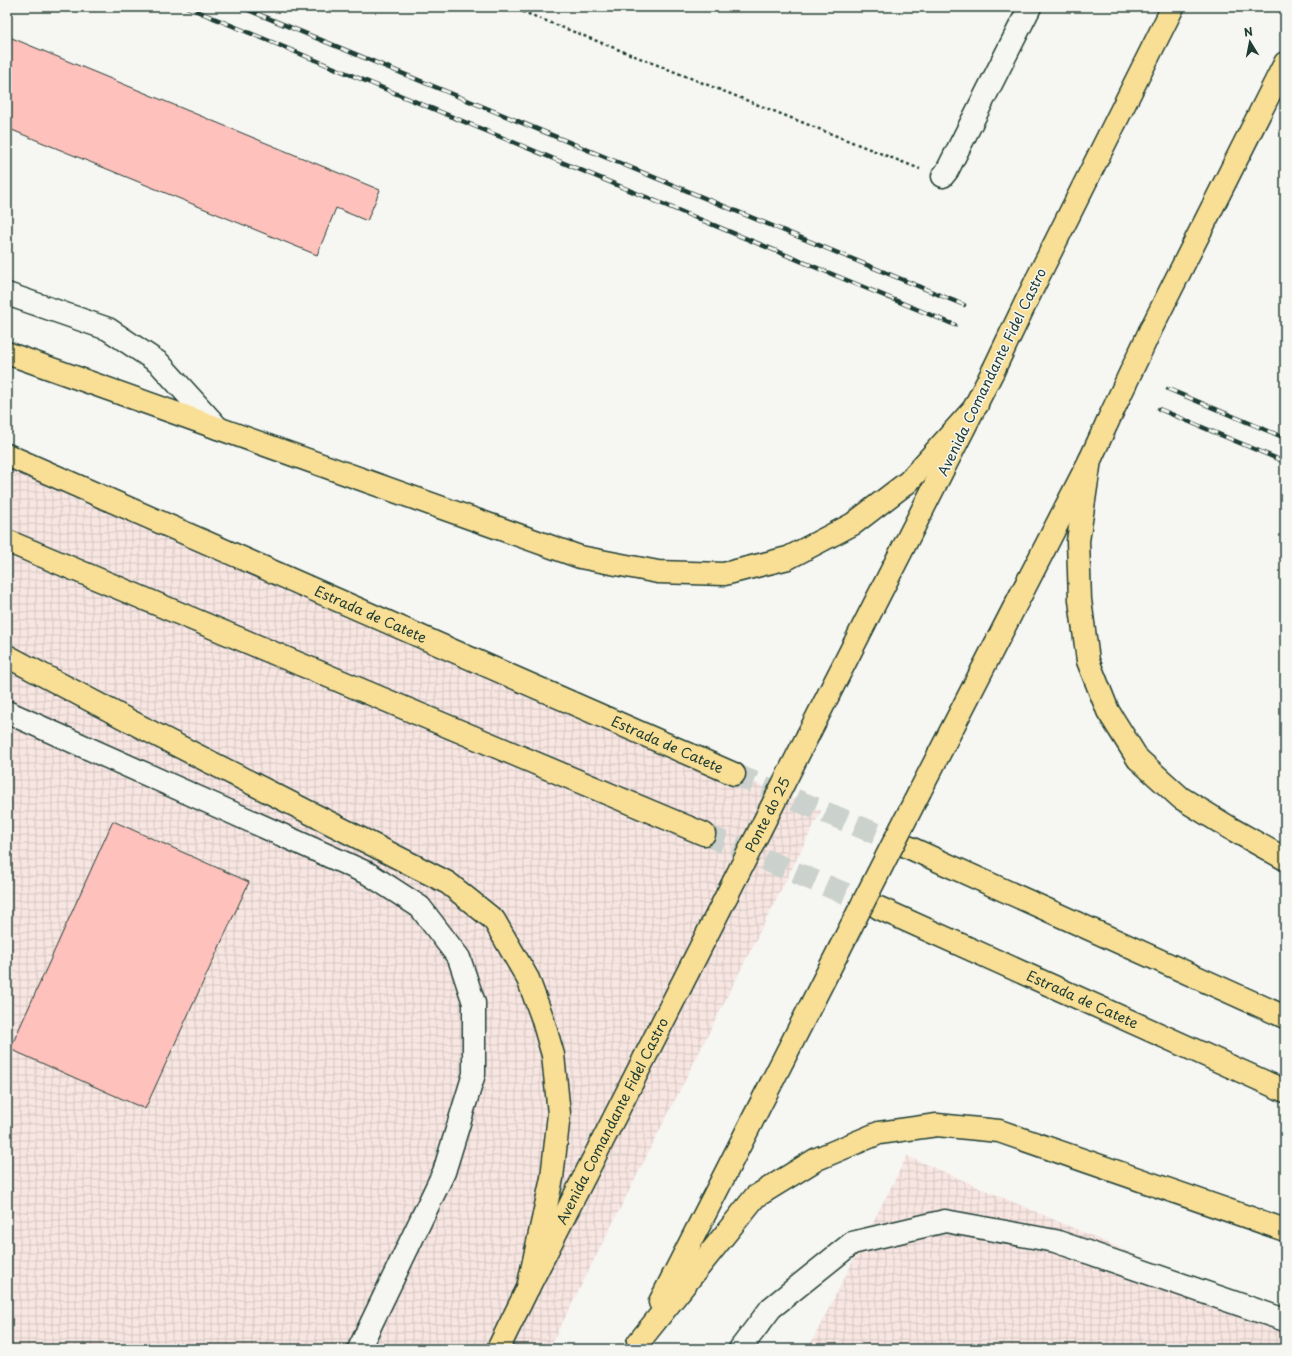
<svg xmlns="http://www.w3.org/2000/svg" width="1292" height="1356" viewBox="0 0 1292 1356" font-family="'Playpen Sans',sans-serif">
<defs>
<pattern id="industrial-grid" width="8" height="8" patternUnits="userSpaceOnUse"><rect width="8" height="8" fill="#f8e6e2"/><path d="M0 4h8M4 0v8" fill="none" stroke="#d4c6c2"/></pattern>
</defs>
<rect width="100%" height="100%" fill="#f6f6f2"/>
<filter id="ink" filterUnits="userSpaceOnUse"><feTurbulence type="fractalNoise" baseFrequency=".025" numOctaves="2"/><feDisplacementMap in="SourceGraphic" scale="8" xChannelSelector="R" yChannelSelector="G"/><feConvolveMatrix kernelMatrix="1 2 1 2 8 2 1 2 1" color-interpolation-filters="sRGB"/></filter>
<g filter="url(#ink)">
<!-- industrial -->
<g fill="url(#industrial-grid)">
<path d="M7,463L821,811L549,1349H7Z"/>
<path d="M907,1156L1285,1320V1349H808Z"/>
</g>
<!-- building -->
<g fill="#fec1bc" stroke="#1f3d34">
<path d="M7,36L380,190L367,221L336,208L317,255L7,128Z"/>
<path d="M113,821L249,882L145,1109L10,1049Z"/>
</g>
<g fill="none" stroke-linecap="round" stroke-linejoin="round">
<!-- highway-tunnel -->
<g stroke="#cbd1cc" stroke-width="22" stroke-dasharray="22 11" stroke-linecap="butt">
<path d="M734,774L908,847"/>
<path d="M704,834L879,908"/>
</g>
<!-- minor casing -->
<g stroke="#1f3d34" stroke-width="25">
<g id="minor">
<path d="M943,176L947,171L1030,7"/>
<path d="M7,294L108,329L159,363L218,428"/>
<path d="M7,712L369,874L420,907L459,958L474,1003V1074L444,1172L359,1349"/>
<path d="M740,1349L771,1308L852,1243L945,1221L1055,1241L1285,1320"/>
</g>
</g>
<!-- highway casing -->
<g stroke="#1f3d34" stroke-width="25">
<g id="highway">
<path d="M1037,279L1173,7"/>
<path d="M1150,331L1285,63"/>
<path d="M7,353L580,557L658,572L724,574L788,558L853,524L908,482L977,405"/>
<path id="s1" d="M7,455L734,774"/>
<path d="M1090,460L1078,541L1080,600L1088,661L1108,711L1138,759L1181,798L1230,828L1285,859"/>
<path d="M7,541L704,834"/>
<path d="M7,656L145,729L448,883L494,920L528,979L542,1017L553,1055L559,1114L552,1178L528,1288"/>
<path d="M808,735L993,371"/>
<path d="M920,791L1090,460L1107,423"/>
<path d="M908,847L1285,1017"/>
<path id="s2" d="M879,908L1285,1091"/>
<path d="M660,1302L839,950"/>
<path d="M638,1343L755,1197L817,1159L879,1133L937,1125L999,1131L1285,1230"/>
<path id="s3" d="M498,1349L528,1288L727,895"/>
</g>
</g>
<!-- path -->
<path stroke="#1f3d34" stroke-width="2.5" stroke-dasharray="3 3" stroke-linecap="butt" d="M511,7L920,169"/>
<!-- minor -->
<use href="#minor" stroke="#f6f6f2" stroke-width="22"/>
<!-- highway -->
<use href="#highway" stroke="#f9df96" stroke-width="22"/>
<!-- rail casing -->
<g stroke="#1f3d34" stroke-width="4.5">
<g id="rail">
<path d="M187,7L955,325"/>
<path d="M241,7L964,305"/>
<path d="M1168,389L1285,438"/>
<path d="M1159,409L1285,462"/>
</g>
</g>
<!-- rail -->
<use href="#rail" stroke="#f6f6f2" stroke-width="3" stroke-dasharray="9" stroke-linecap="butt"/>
<!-- highway-bridge casing -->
<g stroke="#1f3d34" stroke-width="25" stroke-linecap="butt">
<g id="highway-bridge">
<path d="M993,371L1037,279"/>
<path d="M1107,423L1150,331"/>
<path id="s4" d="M727,895L808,735"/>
<path d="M839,950L920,791"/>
</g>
</g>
<!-- highway-bridge -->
<use href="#highway-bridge" stroke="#f9df96" stroke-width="22"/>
</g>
</g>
<g text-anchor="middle" stroke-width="3" stroke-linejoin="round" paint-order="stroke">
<!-- street labels -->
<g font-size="14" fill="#1f3d34" stroke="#f6f6f2">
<text transform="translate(992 372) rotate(-64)" y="5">Avenida Comandante Fidel Castro</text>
<text dy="5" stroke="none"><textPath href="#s1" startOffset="397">Estrada de Catete</textPath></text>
<text dy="5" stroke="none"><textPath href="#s1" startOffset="721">Estrada de Catete</textPath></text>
<text dy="5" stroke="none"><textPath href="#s4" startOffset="90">Ponte do 25</textPath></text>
<text dy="5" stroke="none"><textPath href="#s2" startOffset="223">Estrada de Catete</textPath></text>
<text dy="5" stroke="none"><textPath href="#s3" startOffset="255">Avenida Comandante Fidel Castro</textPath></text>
</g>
</g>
<!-- margin -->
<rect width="1292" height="1356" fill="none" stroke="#f6f6f2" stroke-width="24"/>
<rect x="12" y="12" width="1268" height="1332" fill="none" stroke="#1f3d34" stroke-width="1.5" filter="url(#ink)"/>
<!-- north arrow -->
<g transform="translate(1250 42) rotate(350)" stroke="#f6f6f2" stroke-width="3" paint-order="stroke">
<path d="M0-3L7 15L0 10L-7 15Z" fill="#1f3d34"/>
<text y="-6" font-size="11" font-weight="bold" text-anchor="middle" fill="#1f3d34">N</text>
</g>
</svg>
